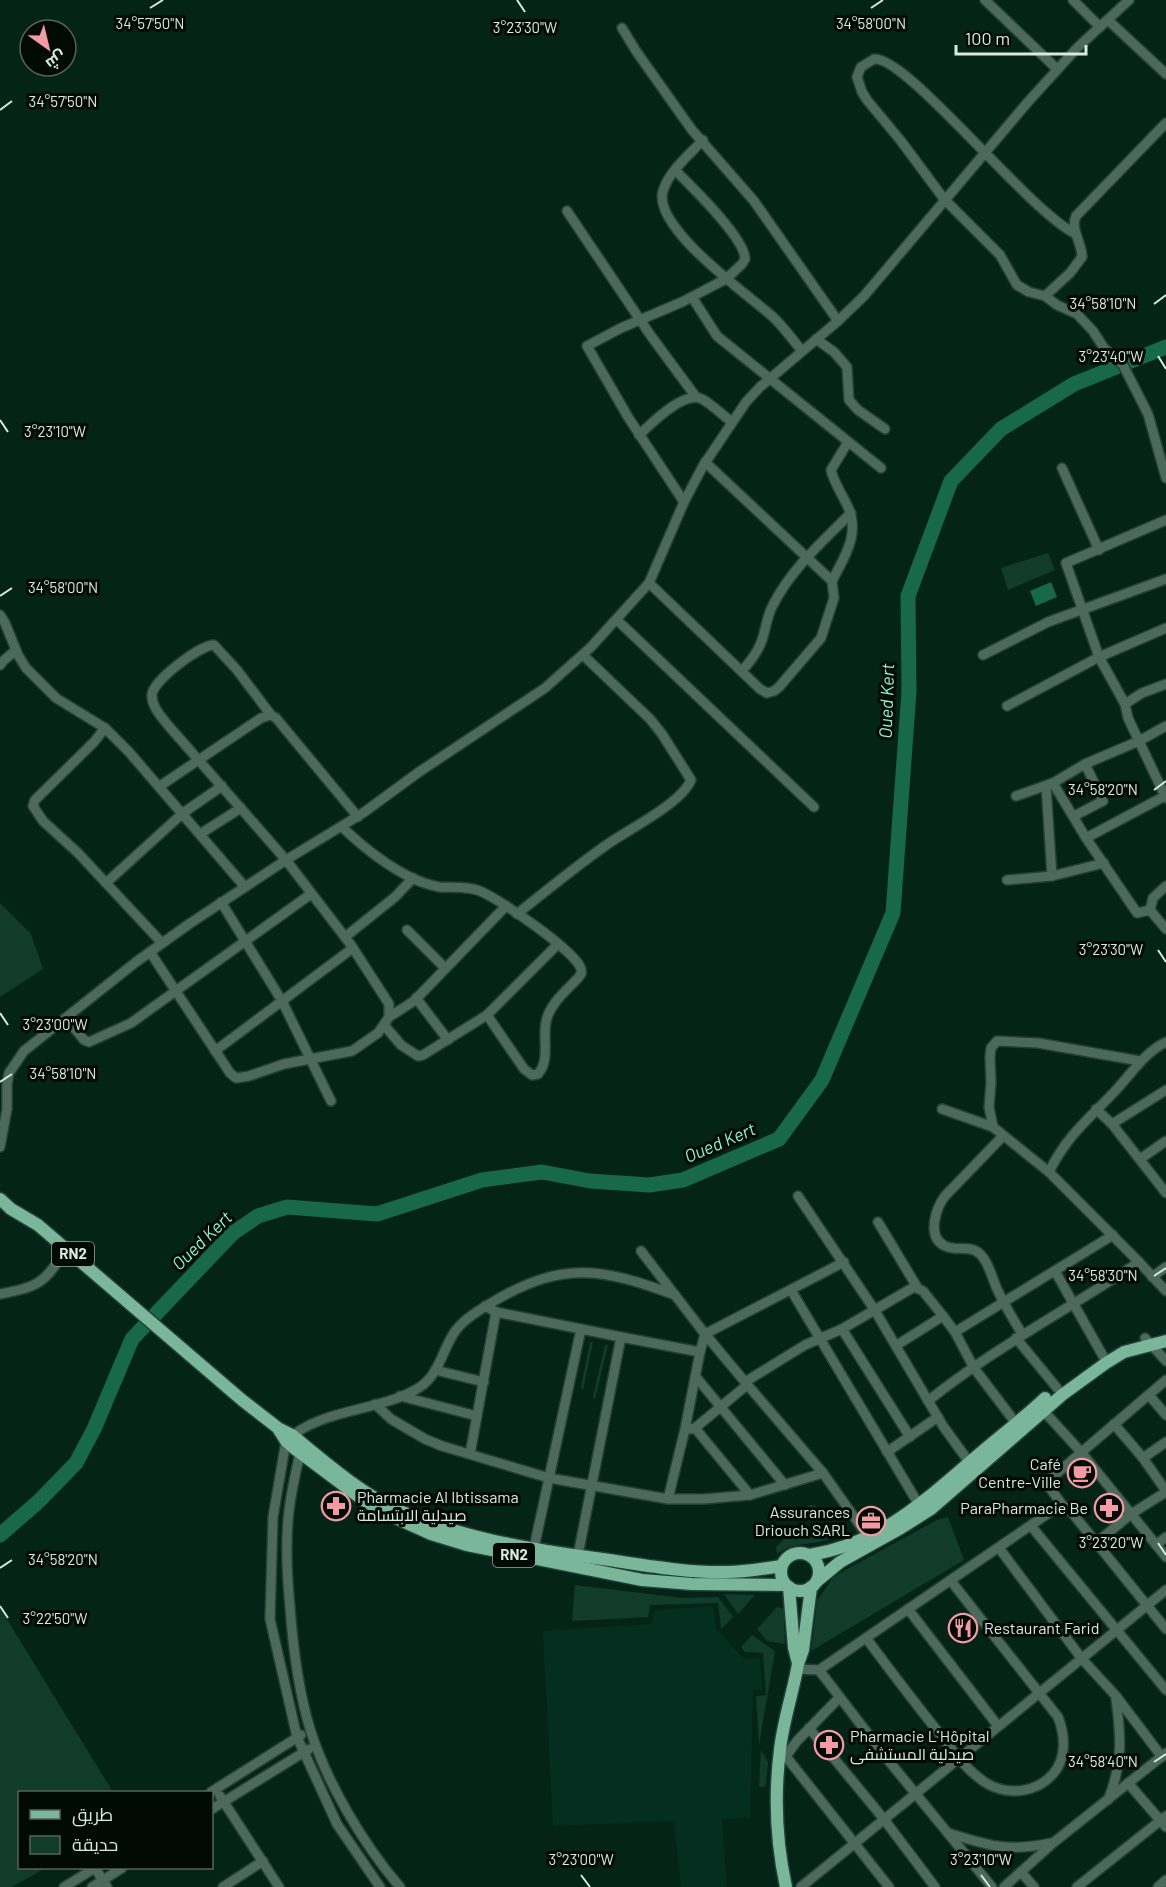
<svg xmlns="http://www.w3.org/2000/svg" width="1166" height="1887" viewBox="0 0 1166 1887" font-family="Barlow,Cairo,sans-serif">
<rect width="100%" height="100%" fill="#042418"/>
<!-- built -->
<path fill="#042f20" d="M713,1606L716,1629L744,1659L760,1658L762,1690L753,1689L750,1818L722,1819L727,1887H681L674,1821L553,1826L543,1631L651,1624L655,1610Z"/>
<!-- green -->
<g fill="#113b2b">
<path d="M1048,553L1055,570L1008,590L1001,568Z"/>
<path d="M0,903L31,934L43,969L0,997Z"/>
<path d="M590,1342H593L583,1390L581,1387Z"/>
<path d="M605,1345H608L595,1399L593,1397Z"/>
<circle cx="812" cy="1513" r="8"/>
<path d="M948,1517L964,1560L811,1651L817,1601L834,1576L937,1520Z"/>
<path d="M844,1532L847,1533C838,1536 828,1540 819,1542C802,1545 791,1544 777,1554L776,1547L785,1538L799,1533L821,1538Z"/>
<path d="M575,1585L682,1598L718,1597L733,1617L721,1629L718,1603L650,1605L648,1617L572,1621Z"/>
<path d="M724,1594L755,1595L738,1614Z"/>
<path d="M777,1607L784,1609L785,1644L767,1641L757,1629Z"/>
<path d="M0,1608L113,1792H20V1868H45L12,1887H0Z"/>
<path d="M752,1635L775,1651L759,1745L756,1696L766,1695L763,1653L745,1652L741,1647Z"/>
<path d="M761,1750L768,1762L766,1784L764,1787H759Z"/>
</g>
<!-- water -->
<path fill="#18684b" d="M1051,582L1057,597L1036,606L1030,591Z"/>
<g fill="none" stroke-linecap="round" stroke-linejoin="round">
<!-- river -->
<path stroke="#18684b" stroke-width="15" d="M0,1535L38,1502L76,1463L94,1429L132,1339L233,1233L258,1216L287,1207L377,1214L482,1180L542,1172L590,1181L649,1185L683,1180L779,1139L822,1080L893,913L909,691L908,596L951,481L1001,429L1074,384L1166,347"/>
<!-- minor casing -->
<g stroke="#224034" stroke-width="12">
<g id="minor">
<path d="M985,0L1057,69"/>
<path d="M1073,0L1100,27"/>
<path d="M1108,20L1166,74"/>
<path d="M622,28L636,51L692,130L754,201L838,321"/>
<path d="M703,140C689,155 669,171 663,191C652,227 747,294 772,316C783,326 792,339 802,351"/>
<path d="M675,170C691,186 745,238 745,259L742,264L726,279L682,302L621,328L587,346L628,417L684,502"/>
<path d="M567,211L651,336L696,397"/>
<path d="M1076,234C1029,212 906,55 874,59L861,67L857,77L862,92L867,100L901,141L944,199L1000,255L1017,285L1029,292L1045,296L1057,305L1077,314L1093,331L1104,348L1123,365L1148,414L1166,478"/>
<path d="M1045,296L1070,273L1082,257C1082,242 1070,230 1076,216L1166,123"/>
<path d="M692,297L717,336L881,468"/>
<path d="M816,339L834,352L847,367L849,400L858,410L885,429"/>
<path d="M639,435C652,423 684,390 702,399C713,405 722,415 732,422"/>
<path d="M1062,468L1099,550"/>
<path d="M1166,520L1066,563L1099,657L1125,704L1128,718L1166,798"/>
<path d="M832,581C845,556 861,533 847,505C842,494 834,483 831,470L848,442"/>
<path d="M649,583L760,689L767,693L774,691L779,687L821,638L834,598L832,581L705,462"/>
<path d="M0,615L5,623L18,655L26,668L56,698L105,728L129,752L245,887"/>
<path d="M617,620L814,807"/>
<path d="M983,655L1048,622L1166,579"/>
<path d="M0,665L3,661L16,650"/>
<path d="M742,671C749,663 756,655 760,645C766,632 766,617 773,605C791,569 823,541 851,513"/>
<path d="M1125,704L1142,693L1166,684"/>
<path d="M1007,706L1099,657L1166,628"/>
<path d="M105,728L94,742L35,800L33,806L43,821L78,853L162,943"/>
<path d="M1053,783L1086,838L1137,913L1150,910"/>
<path d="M160,786L261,718L271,715L276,718L358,817"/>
<path d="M1046,786L1052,876"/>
<path d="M1016,796L1053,783L1085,764L1139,741L1166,726"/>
<path d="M1074,816L1103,801L1085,764"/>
<path d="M342,827C363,847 385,865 412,878C420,882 430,885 439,887C452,888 467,886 480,891C498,898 577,952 581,969C582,974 581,974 578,978C568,989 554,1000 548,1015C540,1034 552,1058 538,1074L532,1075L524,1069L487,1015"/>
<path d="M200,834L241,808"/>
<path d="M1086,838L1165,796"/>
<path d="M1007,880L1052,876L1104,863"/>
<path d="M106,883L183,813L222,786"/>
<path d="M1166,886L1153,898L1150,910L1166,929"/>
<path d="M221,902L282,1001L331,1101"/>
<path d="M517,914C546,891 575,867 605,846C627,830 681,804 691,780L662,734L650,719L583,655"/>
<path d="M407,930L445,968"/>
<path d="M345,937L395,897L413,878"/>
<path d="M150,952L230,1073L236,1078L249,1076L284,1064L352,1051L378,1033L389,1017V1004L351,945L286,860L167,724C161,716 151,706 152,694C154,680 200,645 214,645L237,670L271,715"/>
<path d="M416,998L448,1040"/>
<path d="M389,1017L414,1001L506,906"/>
<path d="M66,1018L84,1040L89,1042L131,1023L311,894"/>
<path d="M384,1025L401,1045L418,1056L423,1055L487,1015L558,944"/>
<path d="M215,1051L353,948"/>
<path d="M1140,1061L1038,1043L997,1041L991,1048L990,1057L991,1083L989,1107L993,1127L1049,1172L1139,1262L1166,1291"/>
<path d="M942,1109L993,1127"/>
<path d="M1096,1109L1112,1124L1166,1090"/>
<path d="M1112,1124L1166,1193"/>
<path d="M1003,1136L945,1196C936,1208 926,1237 945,1246C957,1252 971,1244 981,1255C989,1263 992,1278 997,1289C1004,1304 1013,1319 1022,1334"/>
<path d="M0,1147L7,1109V1085L9,1073L24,1051L136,962L189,924L286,860L363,813L419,772L545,688L591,647L649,583L684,502L703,466L746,402L760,387L838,321L864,296L1027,103L1077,48L1129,0"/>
<path d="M1140,1159L1166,1141"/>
<path d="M1049,1172C1067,1135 1089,1119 1116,1090C1132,1073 1145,1052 1166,1042"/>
<path d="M798,1196L874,1309L943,1426L972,1466"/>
<path d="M878,1222L917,1287"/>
<path d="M641,1251L705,1334L745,1382L805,1345L842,1329L914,1287L923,1291L943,1316"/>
<path d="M1055,1271L1103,1356"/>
<path d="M1152,1277L1166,1267"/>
<path d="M791,1290L919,1505"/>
<path d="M0,1294C38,1287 46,1283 66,1248"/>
<path d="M485,1306L496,1312L581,1329L534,1548"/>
<path d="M581,1329L621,1337"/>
<path d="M842,1329L910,1437"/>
<path d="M955,1332L1113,1235"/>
<path d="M1016,1338L1057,1388"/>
<path d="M1145,1338L1166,1361"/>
<path d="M897,1345L943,1316L955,1332L974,1368L1015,1422"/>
<path d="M435,1370L484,1382"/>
<path d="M696,1377L785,1485"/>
<path d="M745,1382L823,1473L869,1538"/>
<path d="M1149,1395L1166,1415"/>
<path d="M400,1396L477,1416"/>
<path d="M928,1401C994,1348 1069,1309 1139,1262"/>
<path d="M375,1404L391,1419L425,1439L442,1446L549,1478L668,1499H704L750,1495L823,1473"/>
<path d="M1040,1407L1081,1452L1166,1557"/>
<path d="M1114,1424L1143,1458"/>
<path d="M695,1428L750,1495"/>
<path d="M690,1429L695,1428L747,1385"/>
<path d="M1166,1442L1143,1458L1166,1491"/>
<path d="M887,1452L938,1417"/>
<path d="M300,1453C296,1472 291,1492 289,1511C285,1543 287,1576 290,1607C293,1648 298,1689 310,1729C327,1783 363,1844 400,1887"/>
<path d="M470,1454L496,1312"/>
<path d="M668,1499L685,1429L700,1352"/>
<path d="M1063,1506L1047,1484L1049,1480L1166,1380"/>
<path d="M1031,1526L1166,1690"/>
<path d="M1096,1543L1131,1514L1166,1492"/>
<path d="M1156,1545L1166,1537"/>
<path d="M999,1548L1082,1659L1116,1696L1162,1757"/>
<path d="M578,1555L621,1337L700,1352L705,1334L844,1262"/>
<path d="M908,1609L998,1726"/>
<path d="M866,1638C890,1670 914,1702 939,1733C953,1751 967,1771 986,1783C1008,1796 1036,1793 1053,1774C1067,1758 1065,1735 1058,1717L951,1581"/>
<path d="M797,1669L819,1670L1056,1508L1063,1506L1069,1509L1166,1629"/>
<path d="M819,1670L888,1760L992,1887"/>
<path d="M809,1728L883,1818L935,1887"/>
<path d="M780,1749L889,1887"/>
<path d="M786,1756L797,1741L839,1698"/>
<path d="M1128,1783L1166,1827"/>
<path d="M211,1792L301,1735"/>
<path d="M220,1796L279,1887"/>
<path d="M1108,1800C1123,1764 1121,1736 1116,1699"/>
<path d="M212,1809L309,1749"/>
<path d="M948,1833C989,1846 1008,1852 1051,1843"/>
<path d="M1021,1872L1034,1887"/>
<path d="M64,1887L95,1868L107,1887"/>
<path d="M92,1887L122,1868"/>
<path d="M223,1887L263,1861"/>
<path d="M380,1887L337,1824L297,1737L270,1619L273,1517L286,1441C322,1407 379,1413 420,1387C440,1374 443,1347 456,1330C466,1317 483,1308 496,1300C565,1260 604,1269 675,1295"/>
<path d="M801,1887L1166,1590"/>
<path d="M1004,1887L1053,1843L1166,1753"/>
<path d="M1077,1887L1166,1816"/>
<path d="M1158,1887L1166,1880"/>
</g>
</g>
<!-- major casing -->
<g stroke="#224034" stroke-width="15">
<g id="major">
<path d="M0,1199L11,1209L38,1225L242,1400L278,1428L292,1435C325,1462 361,1494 400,1511C461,1538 530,1549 595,1558C639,1564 683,1573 727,1572C745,1572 763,1569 781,1566"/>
<path d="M279,1430L286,1441L295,1449L363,1500L400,1520L431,1534L467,1545L642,1580L692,1584L786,1585"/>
<circle cx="800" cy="1572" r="19"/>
<path d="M810,1555C882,1543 925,1500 978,1455C1000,1436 1024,1418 1045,1398"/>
<path d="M817,1581L840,1562L901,1528L931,1509L1062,1395L1106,1363L1124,1352L1166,1341"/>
<path d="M789,1587L794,1648L798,1663"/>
<path d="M786,1887C776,1841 774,1797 780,1750C783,1721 793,1693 798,1664L803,1650L811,1587"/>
</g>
</g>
<!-- minor -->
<use href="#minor" stroke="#4c695c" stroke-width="9"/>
<!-- major -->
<use href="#major" stroke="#79b69a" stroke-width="12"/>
</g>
<!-- ticks -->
<path fill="none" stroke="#d7e9e0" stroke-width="2" d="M517,0L525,12M150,8L163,0M871,8L883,0M0,110L12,101M1154,304L1166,295M1158,356L1166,369M0,420L8,432M0,596L12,588M1154,790L1166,781M1158,950L1166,962M0,1013L8,1025M0,1082L12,1074M1154,1276L1166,1268M1158,1543L1166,1555M0,1568L12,1560M0,1606L8,1618M1154,1762L1166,1754M581,1875L590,1887M981,1875L990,1887"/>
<!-- icons -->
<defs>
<g id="cafe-ring" transform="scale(1.5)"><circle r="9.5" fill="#020a06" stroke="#f49aa2" stroke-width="1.5"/><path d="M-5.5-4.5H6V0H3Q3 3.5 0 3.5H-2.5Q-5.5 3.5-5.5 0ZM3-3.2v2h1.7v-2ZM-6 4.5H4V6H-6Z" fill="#f49aa2"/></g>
<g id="pharmacy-ring" transform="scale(1.5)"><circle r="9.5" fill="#020a06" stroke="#f49aa2" stroke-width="1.5"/><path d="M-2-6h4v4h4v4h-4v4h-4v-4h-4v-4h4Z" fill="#f49aa2"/></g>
<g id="office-ring" transform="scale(1.5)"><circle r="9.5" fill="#020a06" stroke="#f49aa2" stroke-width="1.5"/><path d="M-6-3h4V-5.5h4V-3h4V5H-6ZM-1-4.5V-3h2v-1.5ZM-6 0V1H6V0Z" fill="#f49aa2"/></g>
<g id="restaurant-ring" transform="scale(1.5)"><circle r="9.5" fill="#020a06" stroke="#f49aa2" stroke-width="1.5"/><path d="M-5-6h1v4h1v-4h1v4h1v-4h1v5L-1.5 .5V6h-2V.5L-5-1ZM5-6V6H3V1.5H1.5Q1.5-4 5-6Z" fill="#f49aa2"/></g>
</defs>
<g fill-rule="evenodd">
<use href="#cafe-ring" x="1082" y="1473"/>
<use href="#pharmacy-ring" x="336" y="1506"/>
<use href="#pharmacy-ring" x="1109" y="1508"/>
<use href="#office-ring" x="871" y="1521"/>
<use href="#restaurant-ring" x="963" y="1628"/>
<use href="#pharmacy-ring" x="829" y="1745"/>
</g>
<g text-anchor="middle" stroke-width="6" stroke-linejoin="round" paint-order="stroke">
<!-- shield labels -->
<g fill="#020a06" stroke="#97a69f" stroke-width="1.5">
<rect x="52" y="1242" width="42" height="24" rx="4.5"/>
<rect x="493" y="1543" width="42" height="24" rx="4.5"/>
</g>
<g font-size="15" font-weight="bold" fill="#d7e9e0">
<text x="73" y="1259">RN2</text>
<text x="514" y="1560">RN2</text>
</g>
<!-- poi labels -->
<g font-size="16" fill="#d7e9e0" stroke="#020a06" text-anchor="end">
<text x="1061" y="1470">Café<tspan x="1061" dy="18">Centre-Ville</tspan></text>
<text x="357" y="1503" text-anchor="start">Pharmacie Al Ibtissama<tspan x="357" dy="18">صيدلية الابتسامة</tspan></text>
<text x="1088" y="1514">ParaPharmacie Be</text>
<text x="850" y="1518">Assurances<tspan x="850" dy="18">Driouch SARL</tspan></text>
<text x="984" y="1634" text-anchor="start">Restaurant Farid</text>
<text x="850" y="1742" text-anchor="start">Pharmacie L´Hôpital<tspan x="850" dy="18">صيدلية المستشفى</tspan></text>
</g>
<!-- water labels -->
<g font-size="18" font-style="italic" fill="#8bf5c8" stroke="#020a06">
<text transform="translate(887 701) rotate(-88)" y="6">Oued Kert</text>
<text transform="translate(720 1143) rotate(-23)" y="6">Oued Kert</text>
<text transform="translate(202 1241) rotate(-44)" y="6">Oued Kert</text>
</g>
</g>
<g font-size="15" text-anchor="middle" fill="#d7e9e0" stroke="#020a06" stroke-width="6" stroke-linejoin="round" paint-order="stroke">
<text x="150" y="29">34°57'50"N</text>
<text x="871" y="29">34°58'00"N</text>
<text x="525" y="33">3°23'30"W</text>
<text x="63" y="107">34°57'50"N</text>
<text x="1103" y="309">34°58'10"N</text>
<text x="1111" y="362">3°23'40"W</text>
<text x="55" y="437">3°23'10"W</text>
<text x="63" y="593">34°58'00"N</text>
<text x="1103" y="795">34°58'20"N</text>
<text x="1111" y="955">3°23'30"W</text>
<text x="55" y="1030">3°23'00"W</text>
<text x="63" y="1079">34°58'10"N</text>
<text x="1103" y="1281">34°58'30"N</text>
<text x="1111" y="1548">3°23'20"W</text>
<text x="63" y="1565">34°58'20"N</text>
<text x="55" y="1624">3°22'50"W</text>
<text x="1103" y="1767">34°58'40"N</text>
<text x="581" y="1865">3°23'00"W</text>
<text x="981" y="1865">3°23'10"W</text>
</g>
<!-- legend -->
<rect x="18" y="1791" width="195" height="78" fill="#020a06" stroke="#57635d" stroke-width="1.5"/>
<rect x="30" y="1810" width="30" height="9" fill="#79b69a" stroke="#57635d" stroke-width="1.5"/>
<text x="72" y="1821" font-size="18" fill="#d7e9e0">طريق</text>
<rect x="30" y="1836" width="30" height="18" fill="#113b2b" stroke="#57635d" stroke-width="1.5"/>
<text x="72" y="1851" font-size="18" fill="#d7e9e0">حديقة</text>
<!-- north arrow -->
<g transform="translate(48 48) rotate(146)"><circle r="28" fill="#020a06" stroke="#57635d" stroke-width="1.5"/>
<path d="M0-4.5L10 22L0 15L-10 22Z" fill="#f49aa2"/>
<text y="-9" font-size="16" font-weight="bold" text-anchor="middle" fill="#d7e9e0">ش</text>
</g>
<!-- scale -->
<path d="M956 45v9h130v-9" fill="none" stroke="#d7e9e0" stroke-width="3"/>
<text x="965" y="45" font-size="18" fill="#d7e9e0" stroke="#020a06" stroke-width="4.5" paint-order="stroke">100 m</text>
</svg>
